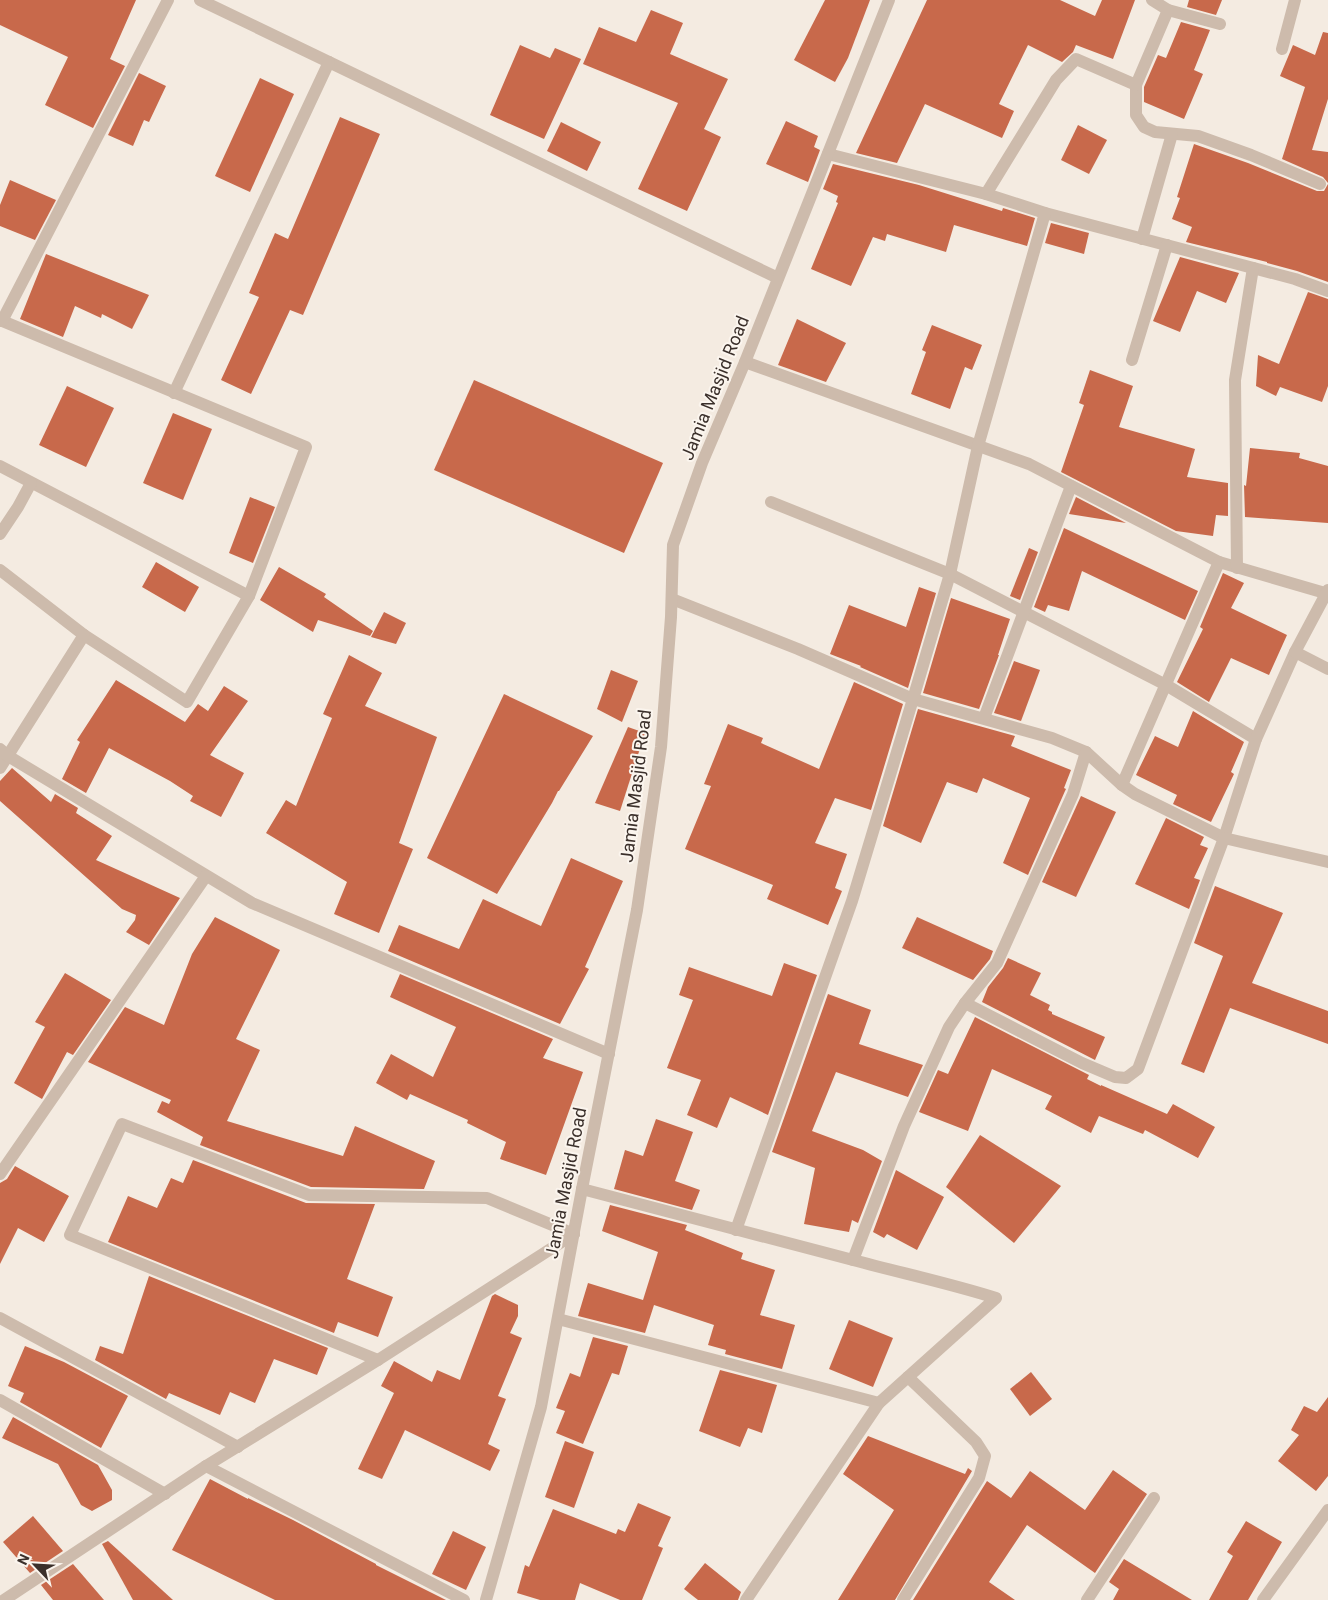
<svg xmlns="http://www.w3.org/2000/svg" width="1328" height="1600" viewBox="0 0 1328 1600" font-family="Roboto,sans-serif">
<rect width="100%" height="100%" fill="#f4ebe1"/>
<!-- building -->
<g fill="#c8694b">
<path d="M0,0H136L110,59L125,66L93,128L45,105L68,57L0,25Z"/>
<path d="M825,0H870L848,58L835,82L794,60Z"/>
<path d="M927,0H1060L1095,16L1102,0H1135L1113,59L1076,45L1073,52L1062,62L1028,45L999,104L1014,111L1002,138L925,104L897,163L856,153Z"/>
<path d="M1189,0H1222L1216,15L1187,7Z"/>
<path d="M651,10L683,23L670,54L728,79L704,129L721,137L687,211L638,189L678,103L583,64L599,27L636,42Z"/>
<path d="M1181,22L1210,30L1194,70L1203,74L1184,119L1144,102V87L1158,55L1166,58Z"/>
<path d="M1323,32L1328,33V99L1312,150L1328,152V183L1323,177L1282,159L1305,87L1280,76L1293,45L1315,55Z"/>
<path d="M520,45L550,58L555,48L581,59L544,139L490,115Z"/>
<path d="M139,73L166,86L149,122L144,120L133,146L108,135Z"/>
<path d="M260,78L294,94L250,192L215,176Z"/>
<path d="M340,117L380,134L303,315L290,310L251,394L221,380L259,297L249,293L275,233L288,239Z"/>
<path d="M786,121L818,136L814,147L820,150L808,182L766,164Z"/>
<path d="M561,122L601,142L587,171L547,151Z"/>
<path d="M1078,125L1107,140L1089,174L1061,160Z"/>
<path d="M1194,144L1248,163L1317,191H1324L1328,184V282L1297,271L1267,263V262L1186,242L1192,227L1172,219L1180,198L1177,197Z"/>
<path d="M833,164L919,185L1002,211L1003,208L1035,218L1027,246L954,225L946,252L887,234L885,241L873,237L851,286L811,269L838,203L836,202L838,196L823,189Z"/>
<path d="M10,180L56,200L35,240L0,226V205Z"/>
<path d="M1051,223L1089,233L1084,254L1045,243Z"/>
<path d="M46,254L149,295L132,329L102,314L101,318L75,306L63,337L20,319Z"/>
<path d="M1180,257L1239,273L1226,303L1197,291L1180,332L1153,321Z"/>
<path d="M1308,292L1328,299V386L1322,402L1280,387L1276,396L1256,386L1258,355L1279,364Z"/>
<path d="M797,319L846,343L826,382L778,365Z"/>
<path d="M932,325L982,345L972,370L965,367L950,409L911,394L926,352L922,350Z"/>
<path d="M1090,370L1133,386L1119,427L1195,449L1187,477L1228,483V516L1216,515L1213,536L1176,531L1061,472L1084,405L1079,403Z"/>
<path d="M474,380L663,463L624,553L434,470Z"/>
<path d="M67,386L114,408L86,467L39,445Z"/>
<path d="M173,413L212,429L183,500L143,483Z"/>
<path d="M1250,448L1300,453L1299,458L1328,466V523L1245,517L1244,485L1246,486Z"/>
<path d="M250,497L275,507L253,563L229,553Z"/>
<path d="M1076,497L1126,523L1069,514Z"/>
<path d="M1064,528L1198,591L1185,620L1082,571L1069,611L1048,605L1045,612L1034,607Z"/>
<path d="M1029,548L1038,552L1020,600L1010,596Z"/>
<path d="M156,562L199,587L185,612L142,587Z"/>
<path d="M279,567L326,594L324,597L373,631L370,636L318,620L313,632L260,600Z"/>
<path d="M1223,573L1244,583L1231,608L1287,635L1269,675L1231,658L1209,702L1177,682L1203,629L1200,627Z"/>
<path d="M919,587L936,593L908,688L860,667L861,666L830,654L849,605L906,627Z"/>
<path d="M951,598L1010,619L998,655H999L979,709L923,693Z"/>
<path d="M384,612L406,623L396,644L371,637Z"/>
<path d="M349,655L382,673L365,706L437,737L399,843L413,849L379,933L334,914L347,882L266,833L286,800L296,806L332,718L323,714Z"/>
<path d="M1014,661L1040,670L1021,721L994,713Z"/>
<path d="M611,670L638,681L622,722L597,709Z"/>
<path d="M116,680L185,722L198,704L208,711L224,686L248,701L210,755L244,773L221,817L190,801L193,796L170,781L109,748L86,793L62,779L80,742L77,740Z"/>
<path d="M854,682L903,704L871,810L835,798L815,843L847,854L835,888L842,891L828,925L767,899L773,885L685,849L711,786L704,784L728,724L763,738L761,743L819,769Z"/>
<path d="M504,694L593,736L559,791H558L552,803L497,894L427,858Z"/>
<path d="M918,709L1015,736L1011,746L1071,770L1064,788L1066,789L1065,791L1028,875L1003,863L1030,798L983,778L977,793L947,782L921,843L883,826Z"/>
<path d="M1193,711L1244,742L1231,772L1234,774L1211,822L1173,804L1177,795L1136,775L1155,736L1178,747Z"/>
<path d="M628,727L645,733L620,811L595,803Z"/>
<path d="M12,768L51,802L55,794L78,808L76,813L112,836L96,860L180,898L149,945L126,932L135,920L136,915L122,909L0,801V781Z"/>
<path d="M1081,796L1116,812L1076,897L1042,882Z"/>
<path d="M1166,818L1204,837L1200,845L1208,848L1194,878L1200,880L1189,909L1135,884Z"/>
<path d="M571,858L623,881L585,967L589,969L560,1024L388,951L399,925L459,949L483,899L541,926Z"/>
<path d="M1215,886L1283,913L1252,983L1328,1011V1044L1230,1008L1204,1073L1181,1064L1223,956L1194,943Z"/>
<path d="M215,917L280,950L236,1039L260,1050L227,1121L343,1156L355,1126L435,1161L424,1189L311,1187L200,1145L203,1137L157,1112L162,1101L169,1104L171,1100L88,1062L125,1007L164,1025L192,954Z"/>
<path d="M917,917L993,951L990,959L973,980L902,948Z"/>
<path d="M1008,958L1041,973L1030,995L1050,1005L1048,1010L1052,1012V1014L1105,1037L1095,1060L982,1002L988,987L1003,968Z"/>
<path d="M784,963L817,975L768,1115L730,1097L717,1128L687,1115L701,1080L667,1068L693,1000L679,995L689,967L772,996Z"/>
<path d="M65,973L111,1000L73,1055L67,1052L42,1099L14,1083L45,1027L35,1022Z"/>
<path d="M400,974L553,1039L543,1058L583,1072L546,1175L500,1159L506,1142L467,1123L468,1120L410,1094L407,1100L376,1083L391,1054L433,1077L456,1027L390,997Z"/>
<path d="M828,994L871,1010L859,1044L923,1065L908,1097L836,1072L812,1131L863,1150L882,1161L858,1223L852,1220L849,1232L804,1224L815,1168L772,1152Z"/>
<path d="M975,1017L1089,1075L1087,1079L1101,1086V1085L1167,1114L1173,1104L1215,1127L1198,1158L1145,1130L1143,1134L1099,1116L1091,1133L1045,1109L1052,1096L992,1069L968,1131L919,1112L938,1070L948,1074Z"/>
<path d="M656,1119L693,1132L675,1181L700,1190L692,1210L614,1189L625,1150L643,1156Z"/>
<path d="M980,1135L1061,1186L1014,1243L946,1187Z"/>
<path d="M193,1160L306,1203L375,1204L347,1279L393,1297L378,1337L338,1322L334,1333L108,1242L128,1196L157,1208L171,1178L183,1183Z"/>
<path d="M15,1166L69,1196L44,1242L18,1228L0,1264V1183L7,1179Z"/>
<path d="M896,1170L944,1197L917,1250L887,1234L884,1238L873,1232Z"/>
<path d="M610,1205L687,1225L685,1230L743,1253L741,1259L775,1270L760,1315L795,1325L782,1369L725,1354L726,1350L708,1345L714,1325L654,1305L645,1333L578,1316L588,1283L643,1300L658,1252L602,1231Z"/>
<path d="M149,1276L328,1348L317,1375L274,1359L255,1403L230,1392L220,1415L169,1393L166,1399L95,1360L100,1346L123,1354Z"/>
<path d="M495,1294L518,1305V1316L510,1333L522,1338L498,1396L506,1399L488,1444L500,1450L490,1471L405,1430L382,1479L358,1469L394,1393L381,1386L394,1361L432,1382L437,1370L460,1380L492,1296Z"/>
<path d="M849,1320L893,1338L873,1387L829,1369Z"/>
<path d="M593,1337L628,1346L619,1375L612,1373L583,1444L556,1433L565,1411L556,1408L570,1373L580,1377Z"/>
<path d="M25,1346L64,1362L128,1396L101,1448L20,1402L24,1393L8,1386Z"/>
<path d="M720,1370L777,1385L762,1433L748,1428L740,1447L699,1431Z"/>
<path d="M1031,1372L1052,1399L1030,1416L1010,1389Z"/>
<path d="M1328,1397V1476L1316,1491L1278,1461L1299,1435L1291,1430L1304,1406L1317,1412Z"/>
<path d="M13,1417L98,1465L112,1490V1500L92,1511L81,1505L58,1464L2,1438Z"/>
<path d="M868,1436L965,1474L968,1468L972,1471L895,1600H838L894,1510L843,1474Z"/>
<path d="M565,1441L594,1452L574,1508L545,1497Z"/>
<path d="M1113,1470L1147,1494L1095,1573L1027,1525L989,1582L1015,1600H913L987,1481L1011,1498L1030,1471L1085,1510Z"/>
<path d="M210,1479L248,1499V1498L293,1520L376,1564V1565L446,1600H275L172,1550Z"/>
<path d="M638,1503L671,1517L658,1546L663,1548L642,1600H620L580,1583L575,1600H540L517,1593L525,1565L529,1567L553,1509L616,1534L618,1529L625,1532Z"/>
<path d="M33,1516L63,1551L30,1573L3,1542Z"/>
<path d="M1246,1521L1282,1542L1248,1600H1209L1233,1556L1227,1552Z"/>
<path d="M453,1531L486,1547L466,1590L432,1574Z"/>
<path d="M108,1541L173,1600H133L102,1544Z"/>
<path d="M1124,1559L1192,1600H1113L1119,1589L1109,1582Z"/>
<path d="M705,1563L741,1592L738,1600H698L684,1589Z"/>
<path d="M73,1564L104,1600H53L41,1585Z"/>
</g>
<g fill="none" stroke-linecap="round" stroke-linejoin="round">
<!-- minor -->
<g stroke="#cdbbac" stroke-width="12">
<path d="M200,0L778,278"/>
<path d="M1152,0L1168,10L1220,24"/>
<path d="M1168,10L1136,85V115L1144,127L1155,132L1198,136L1251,155L1320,184"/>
<path d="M1282,49L1295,0"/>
<path d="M828,154L986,194L1045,213L1295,279L1328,291"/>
<path d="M986,194L1056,80L1076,59L1136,85"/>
<path d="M1142,239L1172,134"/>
<path d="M0,320L306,447L249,596L187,702L84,635L0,768"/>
<path d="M2,321L168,0"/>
<path d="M1132,360L1167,245"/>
<path d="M745,362L1029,464L1219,562L1325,593"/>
<path d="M174,393L329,62"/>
<path d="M0,466L249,596"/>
<path d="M771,502L950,574L1166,685L1256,739"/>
<path d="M0,534L18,507L31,483"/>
<path d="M1237,568L1235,380L1253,268"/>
<path d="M0,570L84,635"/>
<path d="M672,599L798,649L913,699L1052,738L1086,752L1122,785L1135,794L1224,838L1256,739L1295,652L1328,590"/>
<path d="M1295,652L1328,669"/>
<path d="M984,718L1071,486"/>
<path d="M0,749L8,756L252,903L609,1054"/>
<path d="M1122,785L1219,562"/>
<path d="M965,1003L1082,1063L1115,1077L1126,1078L1138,1069L1224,838L1328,862"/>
<path d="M0,1174L206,876"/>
<path d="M582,1189C672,1213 763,1236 853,1260C901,1273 949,1283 996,1298L879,1403"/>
<path d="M736,1230L852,901L913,699L950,574L978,446L1045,213"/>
<path d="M853,1260L904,1126L949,1027L965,1003L997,963L1073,794L1086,752"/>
<path d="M0,1318L238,1447"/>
<path d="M558,1319L879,1403L746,1600"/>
<path d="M378,1360L70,1235L122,1124L309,1195L487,1198L574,1234"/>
<path d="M0,1400L165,1494"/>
<path d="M206,1466L464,1600"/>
<path d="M4,1600L206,1466L378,1360L574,1234"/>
<path d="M486,1600L541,1407L582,1189L637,910L661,747L671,617L673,545L702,463L745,362L889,0"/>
<path d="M903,1600L979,1478L985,1456L976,1442L908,1377"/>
<path d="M1087,1600L1154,1498"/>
<path d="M1263,1600L1328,1510"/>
</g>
</g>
<g text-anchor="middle" stroke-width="4" stroke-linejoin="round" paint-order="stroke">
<!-- street labels -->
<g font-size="18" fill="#3b302b" stroke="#fbf5ee">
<text transform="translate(715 388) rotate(-68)" y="6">Jamia Masjid Road</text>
<text transform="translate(636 786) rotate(-83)" y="6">Jamia Masjid Road</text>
<text transform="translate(566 1183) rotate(-79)" y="6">Jamia Masjid Road</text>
</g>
</g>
<!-- north arrow -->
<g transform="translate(35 1565) rotate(295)" stroke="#fbf5ee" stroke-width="4" paint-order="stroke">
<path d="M0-4L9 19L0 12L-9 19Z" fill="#3b302b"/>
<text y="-8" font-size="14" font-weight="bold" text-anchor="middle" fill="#3b302b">N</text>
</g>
</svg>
